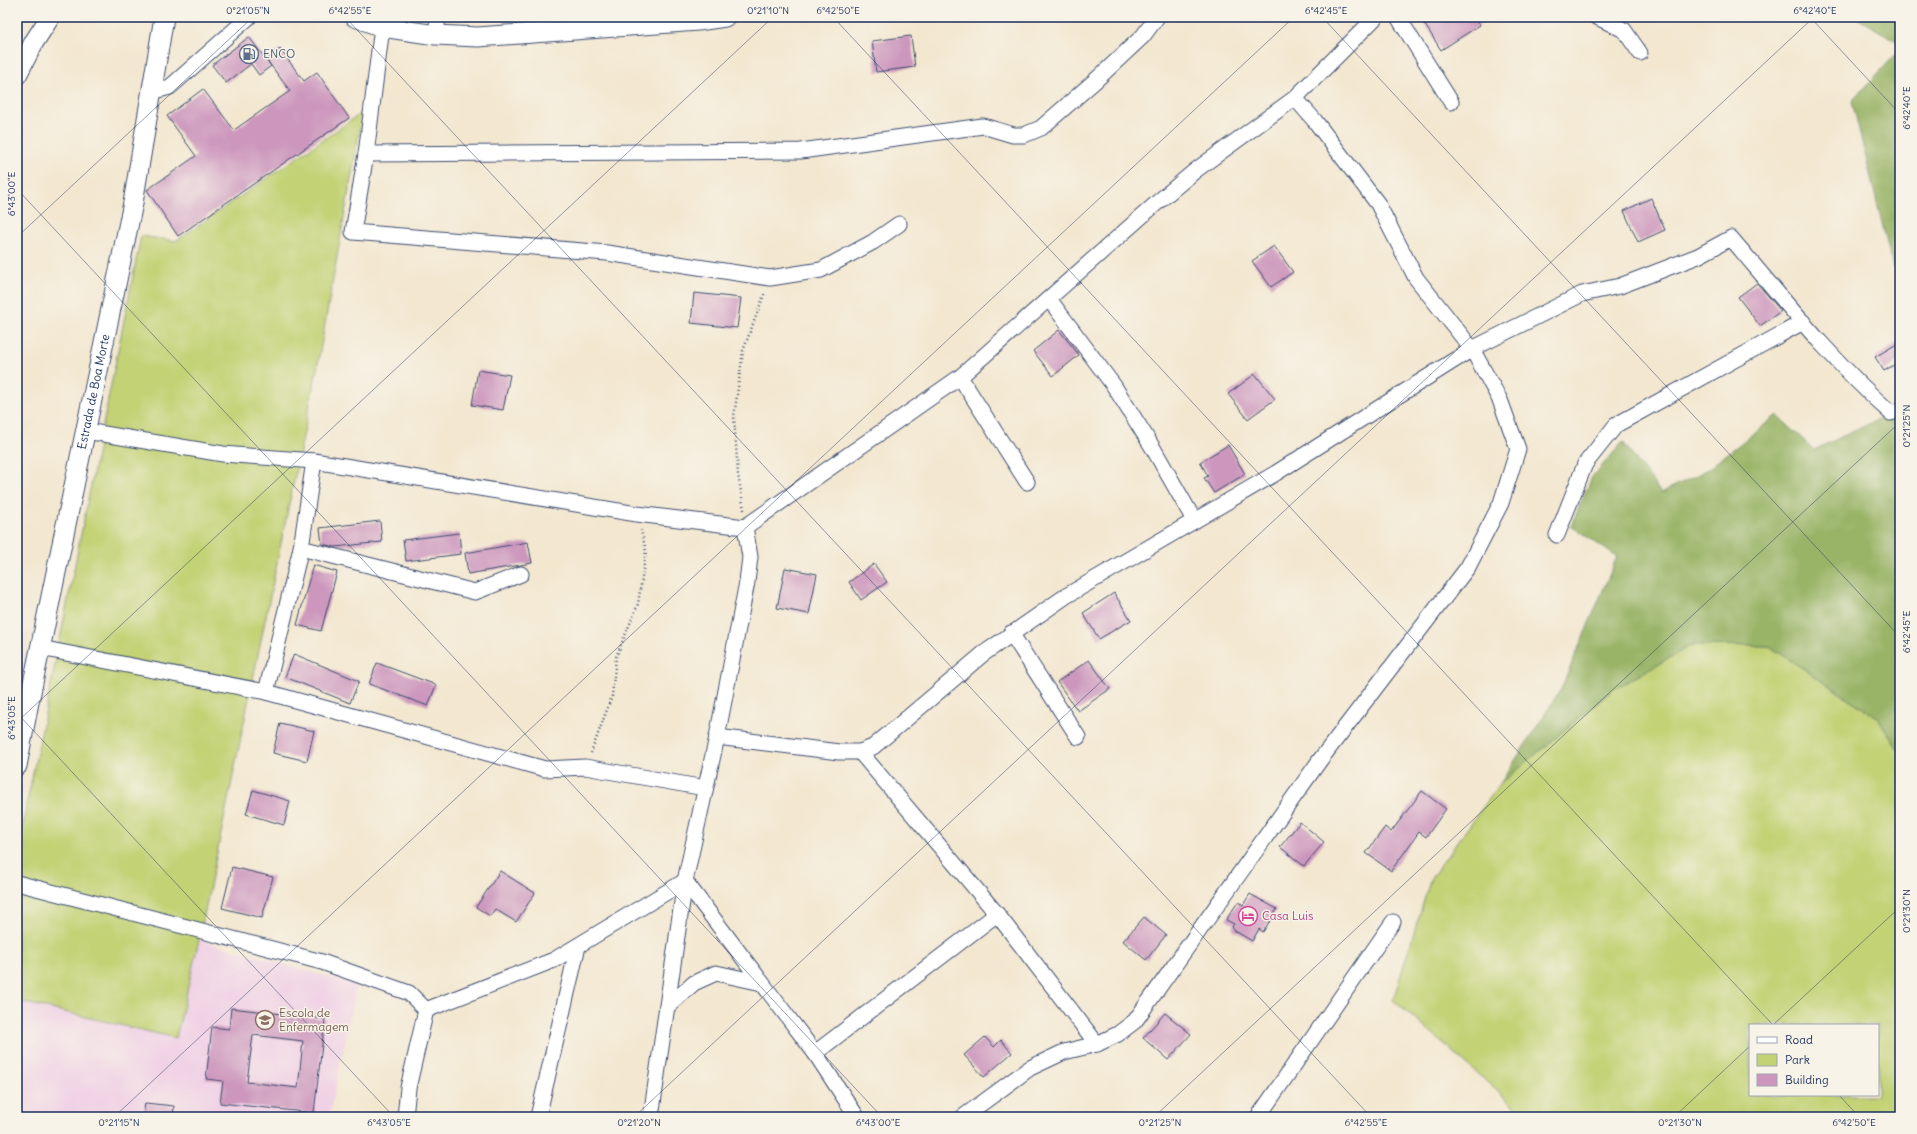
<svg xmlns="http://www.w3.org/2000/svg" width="1917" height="1134" viewBox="0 0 1917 1134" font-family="Delius,sans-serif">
<rect width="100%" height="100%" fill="#f7f3e8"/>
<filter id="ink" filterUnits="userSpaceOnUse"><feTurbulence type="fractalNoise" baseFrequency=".025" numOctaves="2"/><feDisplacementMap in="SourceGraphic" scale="8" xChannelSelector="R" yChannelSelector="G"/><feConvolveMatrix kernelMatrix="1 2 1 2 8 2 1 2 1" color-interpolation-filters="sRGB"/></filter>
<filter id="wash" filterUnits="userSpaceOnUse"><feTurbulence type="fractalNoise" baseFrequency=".012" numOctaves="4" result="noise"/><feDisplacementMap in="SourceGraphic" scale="16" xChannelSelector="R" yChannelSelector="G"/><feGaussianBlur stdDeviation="0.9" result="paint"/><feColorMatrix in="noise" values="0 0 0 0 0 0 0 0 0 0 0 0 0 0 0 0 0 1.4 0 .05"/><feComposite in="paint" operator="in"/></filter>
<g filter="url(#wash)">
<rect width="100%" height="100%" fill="#f3e7d0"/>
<!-- built -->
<path fill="#f0d0e5" d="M199,940L357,985L329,1117H17V1001L176,1038Z"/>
<!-- green -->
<g fill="#c2d274" stroke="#6e8069" fill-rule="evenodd">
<path d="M363,112L316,374L199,940L176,1038L17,1001V853L141,236L176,241Z"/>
<path d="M1692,645L1769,646L1878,718L1900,752V1117H1527L1393,1000L1431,878L1500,784L1614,689ZM1750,1025H1878V1095H1750Z"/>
</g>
<!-- forest -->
<g fill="#99b466" stroke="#5a7262">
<path d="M1855,17H1900V43Z"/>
<path d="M1900,50V263L1893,268L1852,101Z"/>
<path d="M1900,409V752L1878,718L1769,646L1692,645L1614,689L1500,784L1561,689L1617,557L1571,526L1592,477L1623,442L1661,493L1705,471L1777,415L1814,450Z"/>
</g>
<g id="blocks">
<!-- building -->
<g fill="#cc96bd" fill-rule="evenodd">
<path d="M1420,17H1475L1480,25L1441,50Z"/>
<path d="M911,36L915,67L876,72L872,41Z"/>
<path d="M249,37L271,66L259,75L251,64L226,83L212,65Z"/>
<path d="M280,49L304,81L317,72L349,118L178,236L147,190L196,156L167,116L203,89L234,130L290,91L266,59Z"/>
<path d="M1651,198L1665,230L1638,242L1624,211Z"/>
<path d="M1274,246L1293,272L1271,287L1252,261Z"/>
<path d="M1757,283L1781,311L1760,326L1738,297Z"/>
<path d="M694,293L741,298L737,328L691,323Z"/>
<path d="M1059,330L1079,355L1053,376L1033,351Z"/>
<path d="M1900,342V361L1884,371L1875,357Z"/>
<path d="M478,370L510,375L503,410L472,405Z"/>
<path d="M1255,374L1275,399L1248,419L1228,394Z"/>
<path d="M1228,445L1245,474L1214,493L1204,478L1208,476L1200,462Z"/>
<path d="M380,521L382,542L335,547L322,544L320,528Z"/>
<path d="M459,533L461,554L406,561L403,540Z"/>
<path d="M528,542L532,563L468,574L465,553Z"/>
<path d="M874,564L887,582L861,600L849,582Z"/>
<path d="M313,565L337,572L321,631L297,625Z"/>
<path d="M785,568L817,574L809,614L777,608Z"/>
<path d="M1114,593L1131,620L1099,639L1083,613Z"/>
<path d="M294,654L359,681L350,703L285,677Z"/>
<path d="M1089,660L1110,689L1078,711L1057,682Z"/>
<path d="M377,663L436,685L428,706L369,684Z"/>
<path d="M280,723L314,731L307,761L273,753Z"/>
<path d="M253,790L290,801L284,825L246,814Z"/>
<path d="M1422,791L1446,809L1426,837L1419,832L1391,871L1366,853L1385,827L1391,832Z"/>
<path d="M1300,822L1324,842L1304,866L1280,847Z"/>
<path d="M232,867L273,877L262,918L222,908Z"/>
<path d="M500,871L535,893L516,922L495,909L490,916L476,907Z"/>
<path d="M1250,894L1277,909L1263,932L1259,929L1252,941L1235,931L1232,927L1234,924L1226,920L1238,902L1243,905Z"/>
<path d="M1144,917L1166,935L1146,960L1123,941Z"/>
<path d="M231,1008L325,1019L314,1113L220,1103L223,1081L206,1079L212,1027L229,1029ZM253,1035L303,1041L298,1088L247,1082Z"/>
<path d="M1165,1013L1191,1034L1168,1060L1143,1038Z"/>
<path d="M985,1037L994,1047L1001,1040L1012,1053L984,1077L964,1055Z"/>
<path d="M145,1103L174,1106L173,1117H143Z"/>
</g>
</g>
</g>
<g filter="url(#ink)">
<use href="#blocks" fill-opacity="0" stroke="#3b4b6f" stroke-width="1"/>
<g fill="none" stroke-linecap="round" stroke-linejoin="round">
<!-- minor casing -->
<g stroke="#3b4b6f" stroke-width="17">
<g id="minor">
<path d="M1398,17L1451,102"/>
<path d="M1597,17L1624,30L1640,53"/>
<path d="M382,27L366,154L801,151L983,126L1013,135H1024L1041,128L1096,80L1143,36L1157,17"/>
<path d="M436,35L438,17"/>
<path d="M151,92L170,87L249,17"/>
<path d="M366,154L353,232L607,253L770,278L821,270L873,242L899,224"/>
<path d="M1049,299L1114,386L1153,448L1194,520"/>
<path d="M960,377L1027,482"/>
<path d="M86,431L223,454L314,461L637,514L745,527L960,377L1159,201L1196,170L1295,98L1376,17"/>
<path d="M1557,535L1585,464L1616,425L1803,322"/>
<path d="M301,548L475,592L521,574"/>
<path d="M1011,633L1078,737"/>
<path d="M40,648L266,692L545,769L585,767L705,788"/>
<path d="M266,692L301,548L314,461"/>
<path d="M717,737L839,752H860L873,747L983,654L1066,596L1276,473L1472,349L1582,294L1620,286L1698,256L1731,238C1782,298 1832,361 1891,413L1900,410"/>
<path d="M860,752L997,914L1097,1044"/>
<path d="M685,881L815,1053L857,1117"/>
<path d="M17,883L322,962L409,993L426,1010"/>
<path d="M667,1007L694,983L716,973L762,983"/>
<path d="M426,1010L554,960L685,881"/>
<path d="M815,1053L997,914"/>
<path d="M405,1117L408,1088L426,1010"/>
<path d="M538,1117L578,946"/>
<path d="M651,1117L685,881L717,737L747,582L750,557L745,527"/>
<path d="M963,1117L1030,1068L1064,1052L1097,1044L1118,1034L1135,1021L1320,760L1468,567L1501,503L1518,449L1500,400L1472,349L1416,278L1378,204L1315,121L1295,98"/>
<path d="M1258,1117L1393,922"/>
</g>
</g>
<!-- major casing -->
<g stroke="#3b4b6f" stroke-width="21">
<g id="major">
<path d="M355,17L382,27L436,35L478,37L698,21L725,17"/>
<path d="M17,75L34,42L50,17"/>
<path id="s1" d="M17,766L29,702L133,203L164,17"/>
</g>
</g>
<!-- path -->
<g stroke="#3b4b6f" stroke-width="2.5" stroke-dasharray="1 3" stroke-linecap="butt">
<path d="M744,510L738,474L734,417L743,351L765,292"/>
<path d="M591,753L612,696L616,657L638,604L646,551L641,530"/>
</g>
<!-- minor -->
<use href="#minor" stroke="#fff" stroke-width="15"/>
<!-- major -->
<use href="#major" stroke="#fff" stroke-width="19"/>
</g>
</g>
<!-- ticks -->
<path fill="none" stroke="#1b2f5e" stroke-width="1" stroke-opacity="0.45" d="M345,17L1371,1117M833,17L1773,1025M1322,17L1900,637M1810,17L1900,114M17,189L882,1117M17,237L253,17M17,713L394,1117M17,722L773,17M1773,1025L1900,907M1839,1095L1859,1117M114,1117L1294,17M634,1117L1814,17M1154,1117L1900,422M1674,1117L1750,1046"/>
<!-- icons -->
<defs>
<g id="fuel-ring" transform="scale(1)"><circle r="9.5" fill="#f7f3e8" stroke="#5c6f8a" stroke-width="1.5"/><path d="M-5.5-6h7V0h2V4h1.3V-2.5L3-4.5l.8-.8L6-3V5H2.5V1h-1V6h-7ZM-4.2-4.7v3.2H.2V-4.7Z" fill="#5c6f8a"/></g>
<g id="hotel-ring" transform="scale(1)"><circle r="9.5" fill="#f7f3e8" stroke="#d1479c" stroke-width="1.5"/><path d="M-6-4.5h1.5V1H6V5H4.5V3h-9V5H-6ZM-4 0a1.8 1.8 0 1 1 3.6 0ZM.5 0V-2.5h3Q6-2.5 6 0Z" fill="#d1479c"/></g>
<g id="school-ring" transform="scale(1)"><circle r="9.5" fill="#f7f3e8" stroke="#8d6e63" stroke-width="1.5"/><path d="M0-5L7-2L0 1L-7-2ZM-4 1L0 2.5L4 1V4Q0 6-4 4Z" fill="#8d6e63"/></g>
</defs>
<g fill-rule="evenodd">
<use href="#fuel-ring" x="249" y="54"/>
<use href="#hotel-ring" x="1248" y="916"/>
<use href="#school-ring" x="265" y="1020"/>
</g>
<g text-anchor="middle" stroke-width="3" stroke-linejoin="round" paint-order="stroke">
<!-- service labels -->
<g font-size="12" fill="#4e5e75" stroke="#f7f3e8" text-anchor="start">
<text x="263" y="58">ENCO</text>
</g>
<!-- street labels -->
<g font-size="12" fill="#1b2f5e" stroke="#f7f3e8">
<text dy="4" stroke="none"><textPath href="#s1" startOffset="382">Estrada de Boa Morte</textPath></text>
</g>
<!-- hotel labels -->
<g font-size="12" fill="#b23c85" stroke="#f7f3e8" text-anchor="start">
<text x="1262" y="920">Casa Luis</text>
</g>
<!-- education labels -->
<g font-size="12" fill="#785e54" stroke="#f7f3e8" text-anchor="start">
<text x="279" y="1017">Escola de<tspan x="279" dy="14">Enfermagem</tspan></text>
</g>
</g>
<!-- margin -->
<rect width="1917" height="1134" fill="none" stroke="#f7f3e8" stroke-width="44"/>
<!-- legend -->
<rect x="1749" y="1024" width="130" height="72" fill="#f7f3e8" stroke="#9fa5b1"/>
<rect x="1757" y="1037" width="20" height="6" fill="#ffffff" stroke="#9fa5b1"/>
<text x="1785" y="1044" font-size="12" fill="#1b2f5e">Road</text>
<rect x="1757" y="1054" width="20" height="12" fill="#c2d274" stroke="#9fa5b1"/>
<text x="1785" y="1064" font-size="12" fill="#1b2f5e">Park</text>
<rect x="1757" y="1074" width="20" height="12" fill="#cc96bd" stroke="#9fa5b1"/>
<text x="1785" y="1084" font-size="12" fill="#1b2f5e">Building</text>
<rect x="22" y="22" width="1873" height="1090" fill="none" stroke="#1b2f5e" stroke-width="1.5"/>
<g font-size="10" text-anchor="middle" fill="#1b2f5e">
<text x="248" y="14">0°21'05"N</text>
<text x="350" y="14">6°42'55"E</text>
<text x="768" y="14">0°21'10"N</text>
<text x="838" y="14">6°42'50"E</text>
<text x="1326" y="14">6°42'45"E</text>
<text x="1815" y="14">6°42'40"E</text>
<text transform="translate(1906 108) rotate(-90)" y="4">6°42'40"E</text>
<text transform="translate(11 194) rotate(-90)" y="4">6°43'00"E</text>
<text transform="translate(1906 426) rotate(-90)" y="4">0°21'25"N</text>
<text transform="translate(1906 632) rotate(-90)" y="4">6°42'45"E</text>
<text transform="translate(11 718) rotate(-90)" y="4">6°43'05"E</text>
<text transform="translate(1906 911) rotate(-90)" y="4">0°21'30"N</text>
<text x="119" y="1126">0°21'15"N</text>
<text x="389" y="1126">6°43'05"E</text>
<text x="639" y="1126">0°21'20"N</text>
<text x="878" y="1126">6°43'00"E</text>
<text x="1160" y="1126">0°21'25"N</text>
<text x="1366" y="1126">6°42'55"E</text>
<text x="1680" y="1126">0°21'30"N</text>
<text x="1854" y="1126">6°42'50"E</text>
</g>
</svg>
